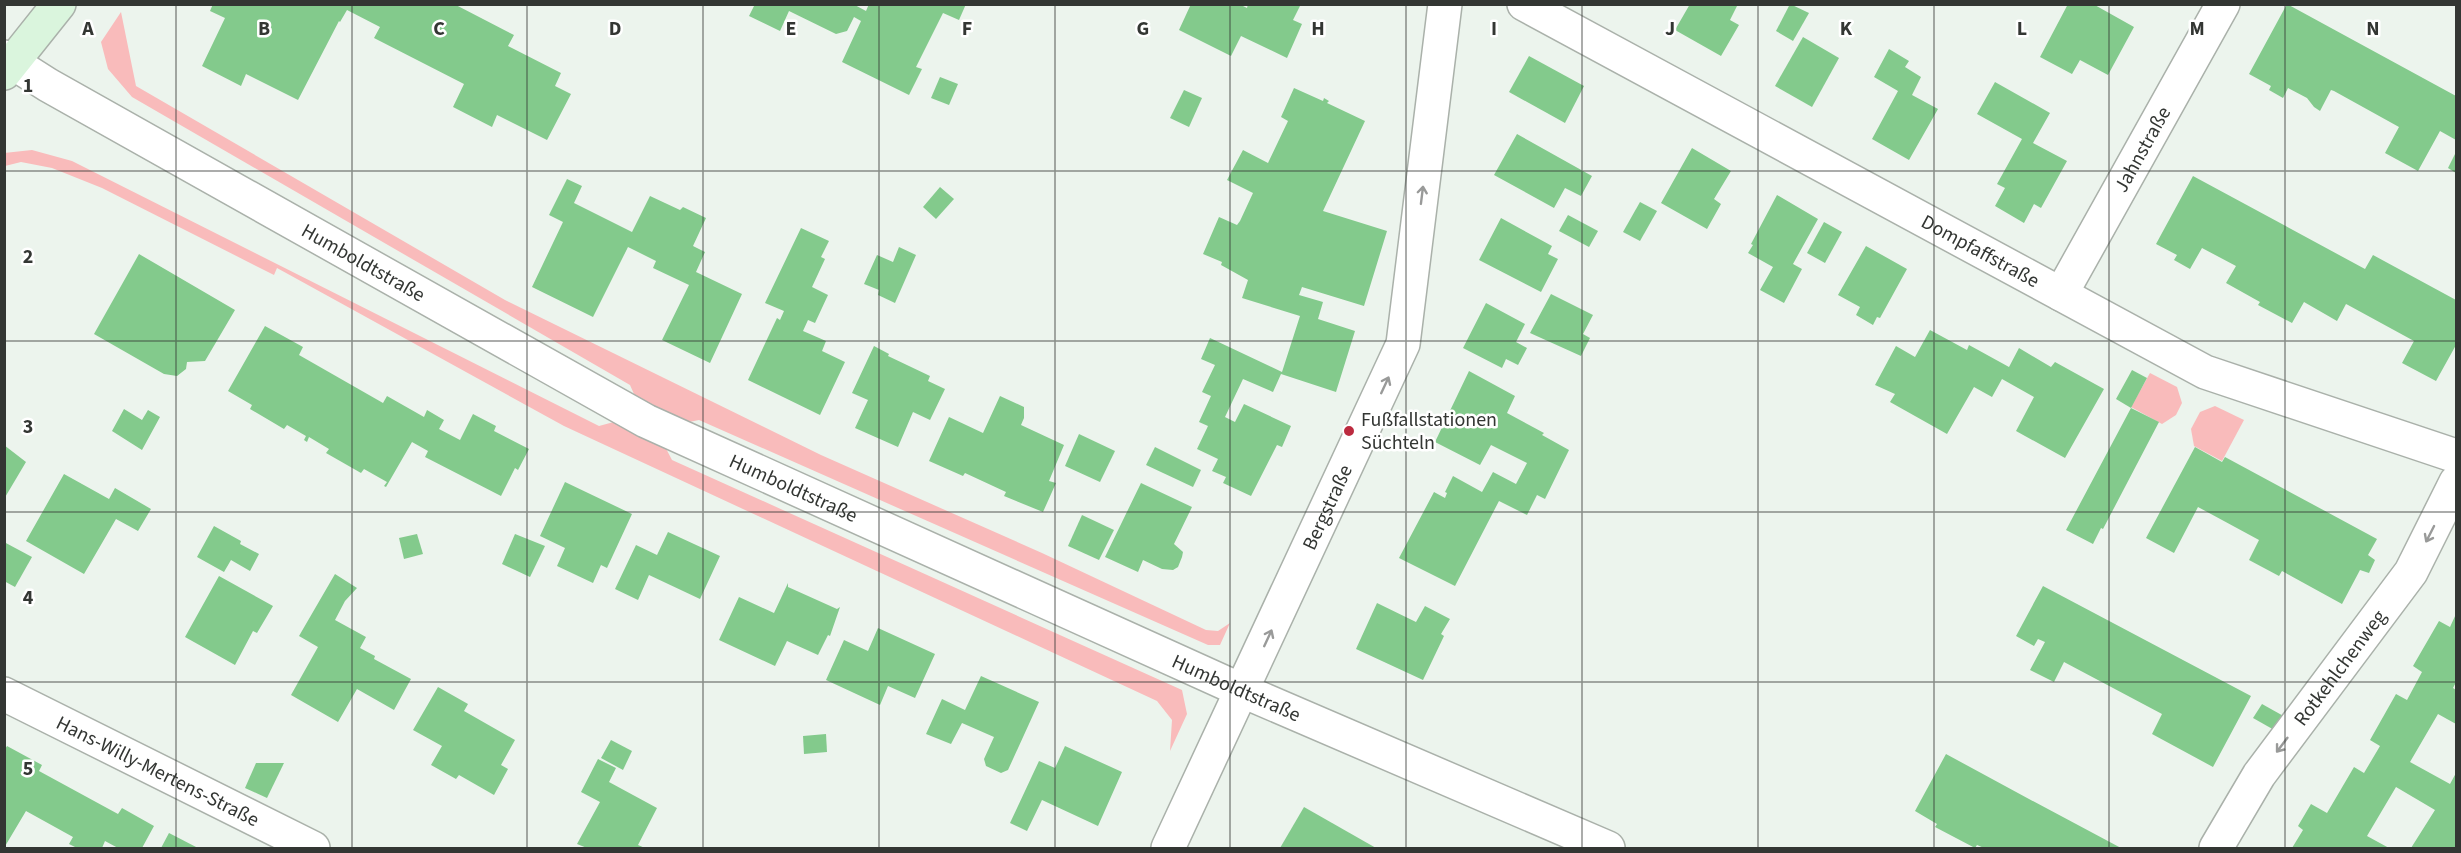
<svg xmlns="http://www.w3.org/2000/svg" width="2461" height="853" viewBox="0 0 2461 853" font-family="'Source Sans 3',sans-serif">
<rect width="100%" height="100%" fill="#ecf4ed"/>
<!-- green -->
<g fill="#f9bbbb">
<path d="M121,12L136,86L505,300L821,455L1042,553L1206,630L1218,631L1230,623L1220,645H1208L699,420L679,424L638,403L630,385L132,97L108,69L101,42Z"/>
<path d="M32,150L72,161L599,426L621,420L661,439L672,460L1182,690L1187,714L1170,751L1172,720L1157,701L564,426L277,268L274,275L102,188L52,168L21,162L5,166L4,153Z"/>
<path d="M2150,373L2177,387L2182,403L2176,415L2162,424L2131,407Z"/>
<path d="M2215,406L2244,420L2222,461L2194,446L2191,429L2200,412Z"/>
</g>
<!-- building -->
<g fill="#83ca8c">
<path d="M213,4H454L514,35L508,46L561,73L555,86L571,94L547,140L497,115L492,127L453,107L464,84L374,38L380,27L347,10L340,22L339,21L298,100L246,74L241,86L202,66L225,18L210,11Z"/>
<path d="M755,4H853L866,11L869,4H966L959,20L943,13L916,67L922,69L909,95L842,62L861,21L854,17L847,31L836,34L789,11L780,31L749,16Z"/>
<path d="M1191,4H1239L1247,8L1248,4H1301L1293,20L1302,24L1287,58L1241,36L1231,56L1179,30Z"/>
<path d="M1690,4H1738L1730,20L1739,25L1721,56L1675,30Z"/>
<path d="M1790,4L1809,13L1793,41L1776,31Z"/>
<path d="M2068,4H2093L2134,27L2108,75L2080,60L2072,74L2040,57Z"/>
<path d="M2287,4L2456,96V140L2440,131L2418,171L2385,153L2399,127L2334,91L2331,90L2320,111L2314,107L2307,98L2288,88L2283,98L2269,90L2271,86L2249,74Z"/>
<path d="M1803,37L1839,58L1812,107L1775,86Z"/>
<path d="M1889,49L1909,61L1905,67L1921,77L1912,95L1938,109L1909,160L1872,139L1898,91L1874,77Z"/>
<path d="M1529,56L1584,86L1565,123L1509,92Z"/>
<path d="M940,77L958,84L949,105L931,98Z"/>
<path d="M1995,82L2050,113L2033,143L2067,161L2041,208L2034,204L2024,223L1995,206L2005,188L1997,184L2022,139L1977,114Z"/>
<path d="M1294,88L1323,101L1324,98L1329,101L1327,103L1365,121L1323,211L1387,231L1364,306L1302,287L1299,295L1323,302L1318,319L1355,331L1336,392L1281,374L1273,392L1243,379L1225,417L1235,422L1244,404L1291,426L1282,447L1277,445L1251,496L1223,483L1226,477L1212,471L1218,459L1197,449L1208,426L1199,422L1211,396L1202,392L1215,365L1201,359L1210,338L1282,372L1300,316L1242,298L1248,280L1221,265L1222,262L1203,254L1219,217L1237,225L1240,221L1253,193L1227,180L1243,150L1268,163L1288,121L1281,117Z"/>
<path d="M1184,90L1202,98L1189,127L1170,118Z"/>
<path d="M1517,134L1592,176L1581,196L1565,188L1554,208L1494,175Z"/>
<path d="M1692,148L1731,171L1714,199L1721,204L1707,229L1661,203Z"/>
<path d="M2456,152V173L2448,168Z"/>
<path d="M2193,176L2365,269L2373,255L2456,300V345L2436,381L2402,363L2414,341L2348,305L2346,304L2337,321L2304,302L2292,323L2258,305L2260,302L2226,283L2236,266L2202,248L2190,269L2174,260L2177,255L2156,244Z"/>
<path d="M567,179L582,186L574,203L632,232L650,196L680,210L683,207L706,218L693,246L705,252L696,272L742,294L710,363L662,340L689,285L653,268L656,261L628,247L593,317L532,287L563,222L549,215Z"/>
<path d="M940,187L954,199L936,219L923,207Z"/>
<path d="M1777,195L1818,219L1793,264L1802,269L1784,303L1760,290L1773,267L1748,253L1753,245L1751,244Z"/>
<path d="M1640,202L1657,211L1640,241L1623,232Z"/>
<path d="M1568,215L1598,231L1589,247L1559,231Z"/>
<path d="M1501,218L1552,246L1548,254L1558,259L1541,292L1479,260Z"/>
<path d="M1824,222L1842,232L1825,263L1807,253Z"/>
<path d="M801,228L829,241L821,257L825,259L812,287L828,295L815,323L808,320L803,331L826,341L822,351L845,362L820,415L748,380L777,318L780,320L784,311L765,303Z"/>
<path d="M1866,246L1907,269L1880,318L1877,317L1873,325L1856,315L1860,307L1838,295Z"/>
<path d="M899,247L916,255L895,303L878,295L879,290L864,284L877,255L893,262Z"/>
<path d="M139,254L235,310L205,361L187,362L186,369L177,376L164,374L94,334Z"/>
<path d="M1551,294L1593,315L1583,334L1590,338L1581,356L1530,333Z"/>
<path d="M1486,303L1525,324L1516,342L1527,348L1518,365L1506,359L1502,368L1463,348Z"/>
<path d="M265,326L303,347L299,355L383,403L387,396L424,417L427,410L444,420L439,429L460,440L473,414L496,426L494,431L529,449L518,470L515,468L501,496L425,457L428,451L412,442L386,487L384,486L387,482L364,469L361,473L326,453L329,449L309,437L307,442L304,440L306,436L287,425L284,429L250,409L252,405L228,391Z"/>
<path d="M1930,330L1967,350L1969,345L2009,367L2019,348L2051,367L2055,362L2104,389L2065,458L2016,431L2034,397L2002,379L1992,397L1974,387L1947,434L1890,402L1895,394L1875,385L1896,346L1915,357Z"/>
<path d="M874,346L889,354L888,356L930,376L928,381L945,389L930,420L913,412L898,447L855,428L868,400L852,393Z"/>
<path d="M2132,370L2147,378L2131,408L2159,422L2103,529L2101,528L2093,544L2066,530L2131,408L2116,399Z"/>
<path d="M1469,371L1515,396L1507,413L1544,433L1542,435L1569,450L1545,499L1537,495L1527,515L1499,501L1455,586L1399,558L1434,492L1445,498L1447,493L1445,492L1453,476L1482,492L1493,472L1516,484L1527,463L1491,445L1480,465L1435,442Z"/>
<path d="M1000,396L1024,407V418L1021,425L1064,445L1049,481L1056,483L1043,512L1004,496L1006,492L965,473L963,476L929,461L949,417L983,433Z"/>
<path d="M124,409L142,420L148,410L160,417L142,450L112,431Z"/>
<path d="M1079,434L1115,451L1100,482L1065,466Z"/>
<path d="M4,445L26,462L4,499Z"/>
<path d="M1155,447L1201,470L1193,487L1146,465Z"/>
<path d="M2195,447L2222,462L2225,457L2377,539L2368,555L2375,560L2369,573L2360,570L2342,604L2282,571L2279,576L2249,560L2259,540L2198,507L2174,553L2146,538Z"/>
<path d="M64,474L109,499L115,488L151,509L138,531L116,519L84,574L26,541Z"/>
<path d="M565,482L632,514L607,568L601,565L593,583L557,566L565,548L540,536Z"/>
<path d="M1141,483L1192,507L1174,544L1183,552L1182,557L1178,567L1173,570L1162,569L1143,560L1138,572L1105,557Z"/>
<path d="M1082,515L1114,530L1099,560L1068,546Z"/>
<path d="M214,526L241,541L240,544L259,554L250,571L231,560L224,572L197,557Z"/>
<path d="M668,532L720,556L700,599L649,575L638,600L615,589L636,545L657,555Z"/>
<path d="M417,534L423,554L404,559L399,538Z"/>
<path d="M515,534L545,546L530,577L502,564Z"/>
<path d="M4,542L32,557L15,587L4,581Z"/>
<path d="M335,574L357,588L345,601L335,620L366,637L360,648L375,656L374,659L411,679L394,710L357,689L338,722L291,695L318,647L299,636Z"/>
<path d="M219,576L273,606L257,633L253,631L235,665L185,637Z"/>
<path d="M788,583V587L837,609L840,607L830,636L828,635L818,655L787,641L775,666L719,640L739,597L774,613Z"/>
<path d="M2043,586L2251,696L2213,767L2152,734L2162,714L2064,662L2054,682L2030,670L2045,642L2038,639L2034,646L2016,636Z"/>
<path d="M1377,603L1416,622L1425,606L1450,619L1441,634L1444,636L1423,680L1356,649Z"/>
<path d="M2456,614V682L2453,688L2456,690V724L2438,714L2410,762L2450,784L2456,773V848H2411L2435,810L2396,787L2367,836L2389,848H2292L2303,830L2298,826L2311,804L2327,813L2354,767L2364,773L2380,746L2370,740L2396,694L2407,700L2422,672L2413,666L2439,621L2450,627Z"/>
<path d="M878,628L935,654L915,698L888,686L880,705L826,680L844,640L868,651Z"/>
<path d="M981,676L1039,702L1008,770L1001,773L986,766L984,759L994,737L962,723L951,744L926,734L942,699L965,710Z"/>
<path d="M438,687L468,704L464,711L515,740L501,765L508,769L494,795L459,775L456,779L431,765L442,746L413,730Z"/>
<path d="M2262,704L2287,718L2276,731L2253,718Z"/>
<path d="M826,734L827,752L804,754L803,736Z"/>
<path d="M611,740L632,751L623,770L601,758Z"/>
<path d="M7,746L42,765L39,771L118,814L122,808L154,826L142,848H118L105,841L102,848H77L69,844L73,837L26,811L4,848V751Z"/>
<path d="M1065,746L1122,772L1098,826L1042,800L1027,831L1010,823L1039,761L1055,768Z"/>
<path d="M1946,754L2029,799L2121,848H1984L1977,845L1975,848L1935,827L1937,824L1915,811Z"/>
<path d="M598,759L616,768L609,782L657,808L638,845L645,848H587L577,844L600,802L581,792Z"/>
<path d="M256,763H284L267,798L245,788Z"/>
<path d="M1304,807L1376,848H1280Z"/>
<path d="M169,833L198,848H161Z"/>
</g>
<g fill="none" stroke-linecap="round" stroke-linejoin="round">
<!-- street casing -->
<g stroke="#aab1aa" stroke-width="36">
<g id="street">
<path id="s1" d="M1524,4L2205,372L2456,456"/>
<path id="s2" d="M4,57L48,85L646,421L1243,691L1608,848"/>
<path id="s3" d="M2061,294L2223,4"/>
<path id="s4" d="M4,694L313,848"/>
<path id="s5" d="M1168,848L1403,344L1445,4"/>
<path id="s6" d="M2216,848L2259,775L2411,572L2456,482"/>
</g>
</g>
<!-- secondary casing -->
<g stroke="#aab1aa" stroke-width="36">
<path id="secondary" d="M4,73L59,4"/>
</g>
<!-- street -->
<use href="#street" stroke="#fff" stroke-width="33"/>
<!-- secondary -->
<use href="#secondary" stroke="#daf5dd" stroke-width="33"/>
</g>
<!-- one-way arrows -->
<defs><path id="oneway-shaft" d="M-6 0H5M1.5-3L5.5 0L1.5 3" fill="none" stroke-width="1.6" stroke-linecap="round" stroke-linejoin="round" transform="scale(1.5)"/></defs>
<g stroke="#999a99">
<use href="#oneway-shaft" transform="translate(1422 195) rotate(-83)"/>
<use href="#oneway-shaft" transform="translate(1385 385) rotate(-65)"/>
<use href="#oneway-shaft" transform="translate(2430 534) rotate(117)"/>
<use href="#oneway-shaft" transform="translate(1268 638) rotate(-65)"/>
<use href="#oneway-shaft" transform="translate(2282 745) rotate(127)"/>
</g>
<!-- grid -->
<path fill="none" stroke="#333633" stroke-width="1.5" stroke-opacity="0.55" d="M176,4V848M352,4V848M527,4V848M703,4V848M879,4V848M1055,4V848M1230,4V848M1406,4V848M1582,4V848M1758,4V848M1934,4V848M2109,4V848M2285,4V848M4,171H2456M4,341H2456M4,512H2456M4,682H2456"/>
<!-- markers -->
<circle fill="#bc2b3f" stroke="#fff" stroke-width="2" cx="1349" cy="431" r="6"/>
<g text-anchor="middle" stroke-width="5" stroke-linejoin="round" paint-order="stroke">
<!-- street labels -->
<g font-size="20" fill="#333633" stroke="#fff">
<text dy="7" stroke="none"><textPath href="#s3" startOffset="166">Jahnstraße</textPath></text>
<text dy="7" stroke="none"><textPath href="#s1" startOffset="519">Dompfaffstraße</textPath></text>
<text dy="7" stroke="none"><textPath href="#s2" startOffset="414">Humboldtstraße</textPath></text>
<text dy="7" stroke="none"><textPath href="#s2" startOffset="900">Humboldtstraße</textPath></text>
<text dy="7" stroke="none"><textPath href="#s5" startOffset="376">Bergstraße</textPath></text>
<text dy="7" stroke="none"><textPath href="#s6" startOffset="219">Rotkehlchenweg</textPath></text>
<text dy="7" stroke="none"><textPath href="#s2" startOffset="1386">Humboldtstraße</textPath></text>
<text dy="7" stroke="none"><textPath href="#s4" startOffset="172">Hans-Willy-Mertens-Straße</textPath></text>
</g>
<!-- poi labels -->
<g font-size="20" fill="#333633" stroke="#fff" text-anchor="start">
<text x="1361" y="426">Fußfallstationen<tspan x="1361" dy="23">Süchteln</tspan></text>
</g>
</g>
<g font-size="20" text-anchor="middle" font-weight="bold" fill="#333633" stroke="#fff" stroke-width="5" stroke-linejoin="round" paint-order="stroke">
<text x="88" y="35">A</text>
<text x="264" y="35">B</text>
<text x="439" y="35">C</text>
<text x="615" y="35">D</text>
<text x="791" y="35">E</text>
<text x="967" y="35">F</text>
<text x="1143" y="35">G</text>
<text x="1318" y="35">H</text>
<text x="1494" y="35">I</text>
<text x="1670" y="35">J</text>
<text x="1846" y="35">K</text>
<text x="2022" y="35">L</text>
<text x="2197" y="35">M</text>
<text x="2373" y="35">N</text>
<text x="28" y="92">1</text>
<text x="28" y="263">2</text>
<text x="28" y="433">3</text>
<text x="28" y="604">4</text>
<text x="28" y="775">5</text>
</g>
<!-- border -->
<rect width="2461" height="853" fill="none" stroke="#333633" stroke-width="12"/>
</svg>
